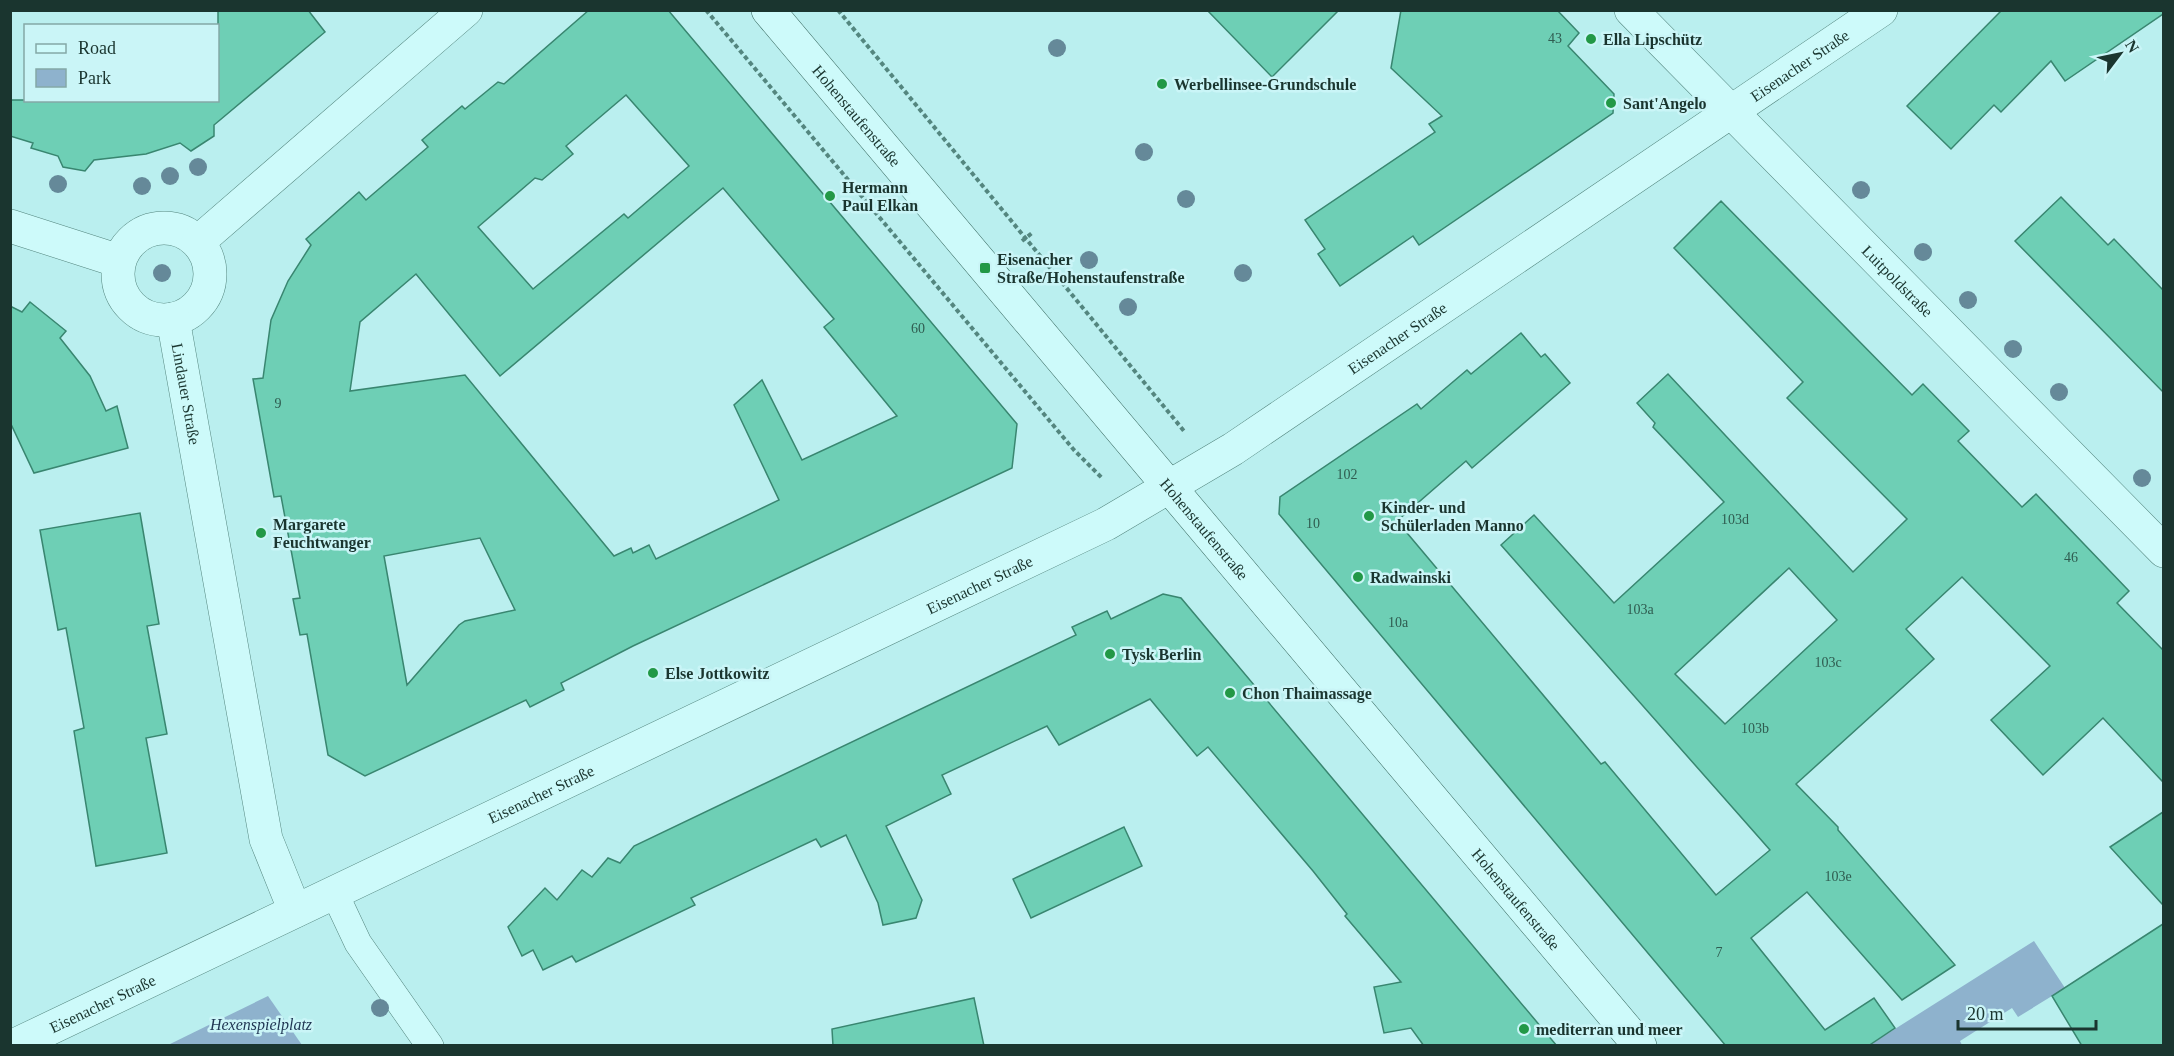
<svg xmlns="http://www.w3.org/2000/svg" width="2174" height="1056" viewBox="0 0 2174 1056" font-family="Georgia,serif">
<rect width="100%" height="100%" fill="#baefef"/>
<!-- green -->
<g fill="#8eb2cd">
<path d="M2034,941L2065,988L2018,1017L2012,1008L1960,1041L1962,1045L1868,1046Z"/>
<path d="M268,996L302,1045H168Z"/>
</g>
<!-- building -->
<g fill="#6ecfb5" stroke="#398670" stroke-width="1.5" fill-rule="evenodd">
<path d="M218,10H308L325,32L214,125V136L191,151L180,143L146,154L94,160L85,171L63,167L58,156L31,148L33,143L10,136V100H218Z"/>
<path d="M589,10H668L1017,424L1012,468L633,646L561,683L564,690L530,707L526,700L365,776L328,755L307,634L300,635L293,599L300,598L281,496L274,497L253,379L263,378L271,320L288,281L311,245L306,239L359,192L366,200L428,147L422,140L462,106L465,109L498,82L504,84ZM626,95L689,166L628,218L624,214L533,289L478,227L535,178L542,180L573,154L566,146ZM723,188L834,319L824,327L897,416L802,460L762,380L734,405L779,500L656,559L649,545L633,553L631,548L614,556L465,375L350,391L360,322L416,274L500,376ZM480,538L515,610L465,621L459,625L407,685L384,556Z"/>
<path d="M1207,10H1339L1272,77Z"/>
<path d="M1401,10H1557L1579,33L1568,46L1614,94L1613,113L1419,245L1413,236L1340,286L1318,254L1325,249L1305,220L1435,132L1429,124L1442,116L1391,68Z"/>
<path d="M2002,10H2163V14L2065,81L2051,61L2001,112L1994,105L1951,149L1907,106Z"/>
<path d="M2061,197L2108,245L2114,239L2163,290V392L2015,241Z"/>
<path d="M1721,201L1912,395L1923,384L1969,431L1958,441L2022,507L2036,494L2129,591L2117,603L2163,650V782L2103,718L2043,775L1991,720L2050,666L1962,577L1906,629L1934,659L1796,784L1838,827V830L1955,965L1902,1000L1807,892L1751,938L1825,1030L1874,998L1895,1028L1868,1046H1726L1279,514L1280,497L1417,404L1421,409L1467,370L1471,374L1521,333L1541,357L1545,354L1570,383L1472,468L1466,461L1397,521L1601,764L1605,762L1716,895L1770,850L1501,545L1534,515L1614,603L1724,502L1653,427L1655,423L1637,403L1668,374L1853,572L1907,519L1787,398L1803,382L1674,248ZM1789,568L1837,620L1725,724L1675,674Z"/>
<path d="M30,302L66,331L60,338L90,376L106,411L117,406L128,448L34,473L10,422V306L22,312Z"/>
<path d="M140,513L159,624L147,626L167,734L146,738L167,853L96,866L74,731L84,728L66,628L58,630L40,530Z"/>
<path d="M1163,594L1181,598L1557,1046H1424L1411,1028L1384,1033L1374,987L1401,982L1345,916L1347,914L1313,871L1208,747L1197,756L1150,699L1059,745L1047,726L942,775L951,794L886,826L922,900L916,918L883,925L878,903L846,835L821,847L816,839L691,898L695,905L576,962L572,956L543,970L533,950L522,956L508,927L545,888L557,900L582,870L592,877L608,858L620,863L634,846L1076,635L1072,627L1107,611L1111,619Z"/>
<path d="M2163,812V905L2110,847Z"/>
<path d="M1124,827L1142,866L1031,918L1013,879Z"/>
<path d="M2163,924V1046H2082L2052,996Z"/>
<path d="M974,998L984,1046H833L832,1029Z"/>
</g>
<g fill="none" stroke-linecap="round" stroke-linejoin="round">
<!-- lane casing -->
<g stroke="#54867f" stroke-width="28">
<path id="lane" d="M334,892L358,943L430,1046"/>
</g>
<!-- street casing -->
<g stroke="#54867f" stroke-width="34">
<g id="street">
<path id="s1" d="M1631,10L2164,551"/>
<path d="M10,226L119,261"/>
<circle cx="164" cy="274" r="46"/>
<path d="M198,242L466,10"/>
<path id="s2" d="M173,319L266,839L295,911"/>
<path id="s3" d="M13,1046L1106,524L1233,449L1881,10"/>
</g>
</g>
<!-- secondary casing -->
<g stroke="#38685f" stroke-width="34">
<g id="secondary">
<path id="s4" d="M768,10L1640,1046"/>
</g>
</g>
<!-- path -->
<g stroke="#54867f" stroke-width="4" stroke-dasharray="4.5 3" stroke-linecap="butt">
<path d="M706,10L1074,450L1103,479"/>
<path d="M838,10L1184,431"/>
<path d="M1022,241L1032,233"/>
</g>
<!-- lane -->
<use href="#lane" stroke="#cdfafa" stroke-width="27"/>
<!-- street -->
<use href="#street" stroke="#cdfafa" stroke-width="33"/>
<!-- secondary -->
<use href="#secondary" stroke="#cdfafa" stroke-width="33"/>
</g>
<!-- trees -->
<g fill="#658999">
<circle cx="1057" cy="48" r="9"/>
<circle cx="1144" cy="152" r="9"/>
<circle cx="198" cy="167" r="9"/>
<circle cx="170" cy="176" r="9"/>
<circle cx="58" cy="184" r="9"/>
<circle cx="142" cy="186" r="9"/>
<circle cx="1861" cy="190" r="9"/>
<circle cx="1186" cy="199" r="9"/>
<circle cx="1923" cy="252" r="9"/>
<circle cx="1089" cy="260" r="9"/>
<circle cx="162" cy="273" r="9"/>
<circle cx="1243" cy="273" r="9"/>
<circle cx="1968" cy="300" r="9"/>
<circle cx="1128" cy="307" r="9"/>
<circle cx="2013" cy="349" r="9"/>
<circle cx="2059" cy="392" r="9"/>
<circle cx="2142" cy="478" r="9"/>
<circle cx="380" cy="1008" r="9"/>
</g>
<!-- markers -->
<g fill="#229846" stroke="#caf5f7" stroke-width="2">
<circle cx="1591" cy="39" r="6"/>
<circle cx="1162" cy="84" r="6"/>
<circle cx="1611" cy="103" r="6"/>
<circle cx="830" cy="196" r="6"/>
<rect x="979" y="262" width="12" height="12" rx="3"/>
<circle cx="1369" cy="516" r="6"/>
<circle cx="261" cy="533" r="6"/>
<circle cx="1358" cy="577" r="6"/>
<circle cx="1110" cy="654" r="6"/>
<circle cx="653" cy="673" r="6"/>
<circle cx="1230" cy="693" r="6"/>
<circle cx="1524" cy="1029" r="6"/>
</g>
<g text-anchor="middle" stroke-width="5" stroke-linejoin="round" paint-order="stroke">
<!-- number labels -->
<g font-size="14" fill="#2f5c50">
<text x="1555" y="43">43</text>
<text x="918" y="333">60</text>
<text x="278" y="408">9</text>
<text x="1347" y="479">102</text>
<text x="1735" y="524">103d</text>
<text x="1313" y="528">10</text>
<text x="2071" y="562">46</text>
<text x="1640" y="614">103a</text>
<text x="1398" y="627">10a</text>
<text x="1828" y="667">103c</text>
<text x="1755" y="733">103b</text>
<text x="1838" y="881">103e</text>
<text x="1719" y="957">7</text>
</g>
<!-- poi labels -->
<g font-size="16" font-weight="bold" fill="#1a352f" stroke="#caf5f7" text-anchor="start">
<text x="1603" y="45">Ella Lipschütz</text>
<text x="1174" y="90">Werbellinsee-Grundschule</text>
<text x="1623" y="109">Sant'Angelo</text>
<text x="842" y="193">Hermann<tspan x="842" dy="18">Paul Elkan</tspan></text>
<text x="997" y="265">Eisenacher<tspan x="997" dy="18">Straße/Hohenstaufenstraße</tspan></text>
<text x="1381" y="513">Kinder- und<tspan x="1381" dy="18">Schülerladen Manno</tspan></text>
<text x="273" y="530">Margarete<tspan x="273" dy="18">Feuchtwanger</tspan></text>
<text x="1370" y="583">Radwainski</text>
<text x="1122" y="660">Tysk Berlin</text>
<text x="665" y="679">Else Jottkowitz</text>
<text x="1242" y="699">Chon Thaimassage</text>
<text x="1536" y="1035">mediterran und meer</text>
</g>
<!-- street labels -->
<g font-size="16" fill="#1a352f" stroke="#caf5f7">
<text dy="6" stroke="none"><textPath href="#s3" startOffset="2043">Eisenacher Straße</textPath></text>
<text dy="6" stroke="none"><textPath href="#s4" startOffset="138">Hohenstaufenstraße</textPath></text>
<text dy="6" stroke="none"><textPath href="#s1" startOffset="380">Luitpoldstraße</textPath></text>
<text dy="6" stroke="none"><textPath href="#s3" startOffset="1557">Eisenacher Straße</textPath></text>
<text dy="6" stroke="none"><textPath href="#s2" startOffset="76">Lindauer Straße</textPath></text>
<text dy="6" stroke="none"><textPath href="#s4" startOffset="678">Hohenstaufenstraße</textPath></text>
<text dy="6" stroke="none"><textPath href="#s3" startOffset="1071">Eisenacher Straße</textPath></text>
<text dy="6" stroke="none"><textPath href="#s3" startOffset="585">Eisenacher Straße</textPath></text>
<text dy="6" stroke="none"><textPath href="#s4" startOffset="1162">Hohenstaufenstraße</textPath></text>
<text dy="6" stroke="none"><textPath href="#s3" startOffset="99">Eisenacher Straße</textPath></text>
</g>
<!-- park labels -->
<g font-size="16" font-style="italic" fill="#1f3552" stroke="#caf5f7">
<text x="261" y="1030">Hexenspielplatz</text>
</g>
</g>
<!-- border -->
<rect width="2174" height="1056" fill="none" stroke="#1a352f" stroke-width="24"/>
<!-- legend -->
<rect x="24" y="24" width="195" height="78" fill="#caf5f7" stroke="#84a8a7" stroke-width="1.5"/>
<rect x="36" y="44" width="30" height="9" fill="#cdfafa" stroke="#84a8a7" stroke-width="1.5"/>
<text x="78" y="54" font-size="18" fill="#1a352f">Road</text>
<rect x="36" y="69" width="30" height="18" fill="#8eb2cd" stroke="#84a8a7" stroke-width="1.5"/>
<text x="78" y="84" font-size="18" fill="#1a352f">Park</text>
<!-- north arrow -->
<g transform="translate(2120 54) rotate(58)" stroke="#caf5f7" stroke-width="4.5" paint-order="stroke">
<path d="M0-4.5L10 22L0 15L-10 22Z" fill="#1a352f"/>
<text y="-9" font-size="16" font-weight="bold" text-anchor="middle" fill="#1a352f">N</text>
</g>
<!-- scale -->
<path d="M1958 1020v9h138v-9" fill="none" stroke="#1a352f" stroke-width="3"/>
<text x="1967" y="1020" font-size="18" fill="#1a352f" stroke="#caf5f7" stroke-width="4.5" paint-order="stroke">20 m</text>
</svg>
